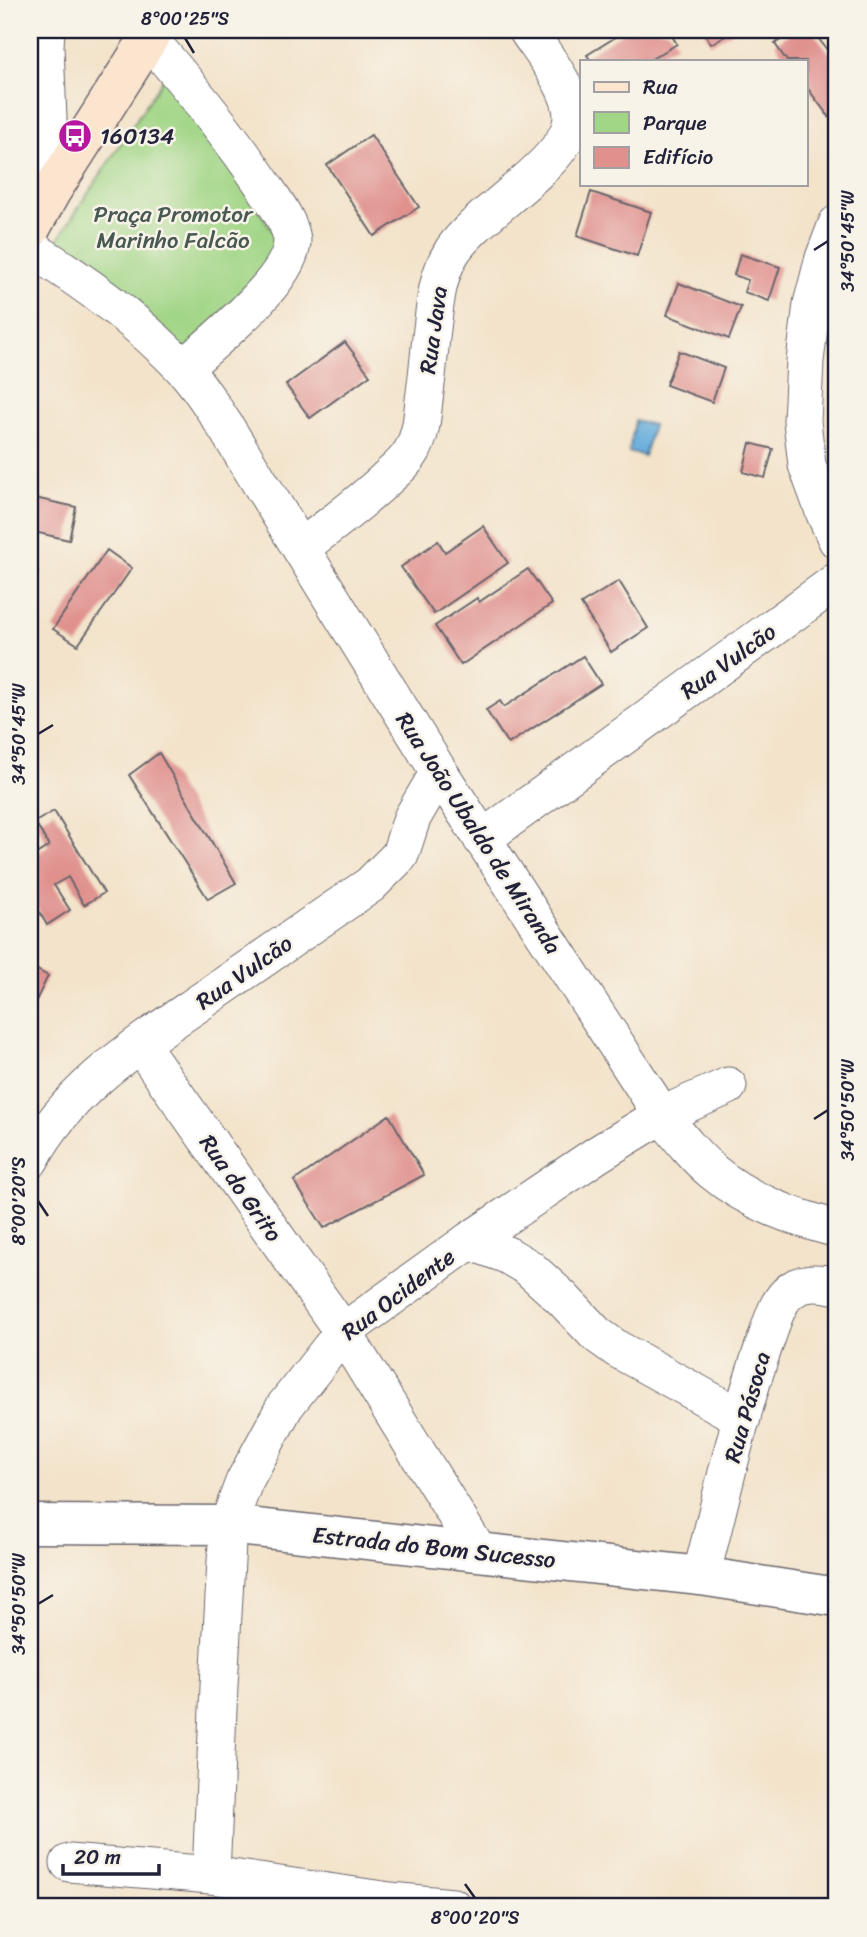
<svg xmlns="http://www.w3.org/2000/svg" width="867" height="1937" viewBox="0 0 867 1937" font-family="Sriracha,sans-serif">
<rect width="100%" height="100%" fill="#f7f3e8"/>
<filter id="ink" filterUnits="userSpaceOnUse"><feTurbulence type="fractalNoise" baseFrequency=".0143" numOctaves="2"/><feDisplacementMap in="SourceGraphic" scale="14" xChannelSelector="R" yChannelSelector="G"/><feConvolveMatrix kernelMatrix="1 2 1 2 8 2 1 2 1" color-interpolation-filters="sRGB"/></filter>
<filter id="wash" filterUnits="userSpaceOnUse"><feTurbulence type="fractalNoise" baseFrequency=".00686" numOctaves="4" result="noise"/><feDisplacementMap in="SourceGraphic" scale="28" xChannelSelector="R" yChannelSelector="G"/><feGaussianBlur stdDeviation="1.57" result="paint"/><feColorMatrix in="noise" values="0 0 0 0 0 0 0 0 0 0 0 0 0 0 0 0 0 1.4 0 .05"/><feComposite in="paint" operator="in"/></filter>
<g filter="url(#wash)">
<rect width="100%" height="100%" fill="#f3e3ca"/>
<!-- green -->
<path fill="#a2d687" stroke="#627c61" stroke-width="2" d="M167,73L284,248L183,353L51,250Z"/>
<!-- water -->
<path fill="#63acdb" stroke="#42678b" stroke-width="2" d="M635,421L653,425L644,456L629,452Z"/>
<g id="blocks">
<!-- building -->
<g fill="#e0918e">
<path d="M627,30H668L677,44L648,61H591L587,55Z"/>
<path d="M703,30H736L711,44Z"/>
<path d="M794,30H812L837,63V111L829,117L806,86V61H787L775,44Z"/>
<path d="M371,135L419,207L374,236L327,165Z"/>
<path d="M591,192L651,212L637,256L577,236Z"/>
<path d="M740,254L780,267L769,301L744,292L748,280L734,275Z"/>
<path d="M679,283L741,307L729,339L667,315Z"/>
<path d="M345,342L370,375L310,418L286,385Z"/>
<path d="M679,351L724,368L712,402L666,385Z"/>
<path d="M750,443L773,449L765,478L743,472Z"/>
<path d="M30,497L76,507L69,540L30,531Z"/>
<path d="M483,526L508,563L434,614L401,567L438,541L445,552Z"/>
<path d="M107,550L132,568L78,645L53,629Z"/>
<path d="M30,568L38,571L30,595Z"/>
<path d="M528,569L552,604L461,665L435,626L477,598L479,602Z"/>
<path d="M619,581L648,628L611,652L581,604Z"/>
<path d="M583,656L601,684L508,744L486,710L500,701L504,707Z"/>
<path d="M159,753L236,883L208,899L129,775Z"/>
<path d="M54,811L104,893L84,905L68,877L54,885L70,910L47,925L30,896V851L33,856L49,846L35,822Z"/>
<path d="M30,966L48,976L30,1013Z"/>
<path d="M389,1115L424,1175L324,1228L294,1181Z"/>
</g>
</g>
</g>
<g filter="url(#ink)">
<use href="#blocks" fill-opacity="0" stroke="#6b666d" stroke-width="2"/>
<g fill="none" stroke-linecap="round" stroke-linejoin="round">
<!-- minor casing -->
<g stroke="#6b666d" stroke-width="39">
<g id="minor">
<path d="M46,30L45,46L51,192"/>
<path d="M148,38C190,86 230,135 266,189C275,202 291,224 292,241C292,279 211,344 183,368"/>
<path d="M837,224L824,258L812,304L805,361L802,421L807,465L825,514L837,540"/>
<path d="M30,248C85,282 139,322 184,369C200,386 212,407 225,426L439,772L662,1115C678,1135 693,1155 713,1172C749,1202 793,1217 837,1229"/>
<path d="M301,548C330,525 360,504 387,478C396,470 406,462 412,451C421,435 422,418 424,400C427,379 429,358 431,337C435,307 436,276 453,250C480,211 562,166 571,124C578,95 542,53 527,30"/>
<path d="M482,839L837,581"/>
<path d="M140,1044L343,1332L478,1551"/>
<path d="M30,1160C69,1085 144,1041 212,994C265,957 317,921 370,885L400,855L412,818L439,772"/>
<path d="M469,1241L507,1255L529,1268L562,1298L596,1334L617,1349L742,1418"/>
<path d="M701,1576C722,1496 739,1414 767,1337C772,1323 776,1305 787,1294C801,1280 819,1282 837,1286"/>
<path d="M69,1863L211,1875L390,1901L453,1907"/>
<path d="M211,1875L219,1686L228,1525L244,1482L285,1406L343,1332L469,1241L598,1154L662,1115L728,1086"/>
</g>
</g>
<!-- tertiary casing -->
<g stroke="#6b666d" stroke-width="41">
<path id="tertiary" d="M30,1524L228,1525L701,1576L837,1597"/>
</g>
<!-- secondary casing -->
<g stroke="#6b666d" stroke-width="41">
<path id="secondary" d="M30,230L51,192L154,30"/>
</g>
<!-- minor -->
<use href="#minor" stroke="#fff" stroke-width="37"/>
<!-- tertiary -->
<use href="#tertiary" stroke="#fff" stroke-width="38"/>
<!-- secondary -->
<use href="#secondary" stroke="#fce5cf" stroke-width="38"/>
</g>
</g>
<!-- ticks -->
<path fill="none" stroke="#22223b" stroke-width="2.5" d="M185,38L194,53M814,250L828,241M38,734L53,725M814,1119L828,1110M38,1201L48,1216M38,1604L53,1595M465,1884L475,1898"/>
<!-- icons -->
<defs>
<g id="bus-disc" transform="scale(1.75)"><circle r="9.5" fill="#b5179e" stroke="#f7f3e8"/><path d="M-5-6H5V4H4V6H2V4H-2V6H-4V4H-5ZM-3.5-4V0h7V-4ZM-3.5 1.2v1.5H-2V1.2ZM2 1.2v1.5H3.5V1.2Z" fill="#fff"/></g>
</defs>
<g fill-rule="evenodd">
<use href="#bus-disc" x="75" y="136"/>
</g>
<g text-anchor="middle" stroke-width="5" stroke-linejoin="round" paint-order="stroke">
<!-- poi labels -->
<g font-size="23" fill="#22223b" stroke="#f7f3e8" text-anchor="start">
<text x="100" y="144">160134</text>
</g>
<!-- park labels -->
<g font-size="23" fill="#485852" stroke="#f7f3e8">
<text x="173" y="222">Praça Promotor<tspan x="173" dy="26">Marinho Falcão</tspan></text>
</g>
<!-- street labels -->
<g font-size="23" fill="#22223b" stroke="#f7f3e8">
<text transform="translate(433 330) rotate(-82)" y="8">Rua Java</text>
<text transform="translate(728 661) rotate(-36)" y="8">Rua Vulcão</text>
<text transform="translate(479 833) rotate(57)" y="8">Rua João Ubaldo de Miranda</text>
<text transform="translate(244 972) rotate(-35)" y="8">Rua Vulcão</text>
<text transform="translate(241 1188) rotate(55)" y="8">Rua do Grito</text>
<text transform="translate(398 1294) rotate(-37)" y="8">Rua Ocidente</text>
<text transform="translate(747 1407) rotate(-74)" y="8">Rua Pásoca</text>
<text transform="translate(434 1547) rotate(6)" y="8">Estrada do Bom Sucesso</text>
</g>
</g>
<!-- margin -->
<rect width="867" height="1937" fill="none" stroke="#f7f3e8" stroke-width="77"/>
<!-- legend -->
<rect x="580" y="60" width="228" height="126" fill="#f7f3e8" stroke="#a29fa3" stroke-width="2"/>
<rect x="594" y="82" width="35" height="10" fill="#fce5cf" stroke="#a29fa3" stroke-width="2"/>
<text x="643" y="94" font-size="21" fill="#22223b">Rua</text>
<rect x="594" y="112" width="35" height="21" fill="#a2d687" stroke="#a29fa3" stroke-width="2"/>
<text x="643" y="130" font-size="21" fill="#22223b">Parque</text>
<rect x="594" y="147" width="35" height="21" fill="#e0918e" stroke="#a29fa3" stroke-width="2"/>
<text x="643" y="164" font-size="21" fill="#22223b">Edifício</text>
<!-- scale -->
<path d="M63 1864v10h96v-10" fill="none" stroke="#22223b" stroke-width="3.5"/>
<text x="74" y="1864" font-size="21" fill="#22223b" stroke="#f7f3e8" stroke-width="5" paint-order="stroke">20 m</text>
<rect x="38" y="38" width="790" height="1860" fill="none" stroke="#22223b" stroke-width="2.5"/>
<g font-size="18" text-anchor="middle" fill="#22223b">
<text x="185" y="25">8°00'25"S</text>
<text transform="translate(848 241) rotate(-90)" y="6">34°50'45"W</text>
<text transform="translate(19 734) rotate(-90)" y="6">34°50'45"W</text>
<text transform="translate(848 1110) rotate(-90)" y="6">34°50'50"W</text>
<text transform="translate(19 1201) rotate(-90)" y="6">8°00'20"S</text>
<text transform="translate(19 1604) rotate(-90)" y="6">34°50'50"W</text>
<text x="475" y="1924">8°00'20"S</text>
</g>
</svg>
